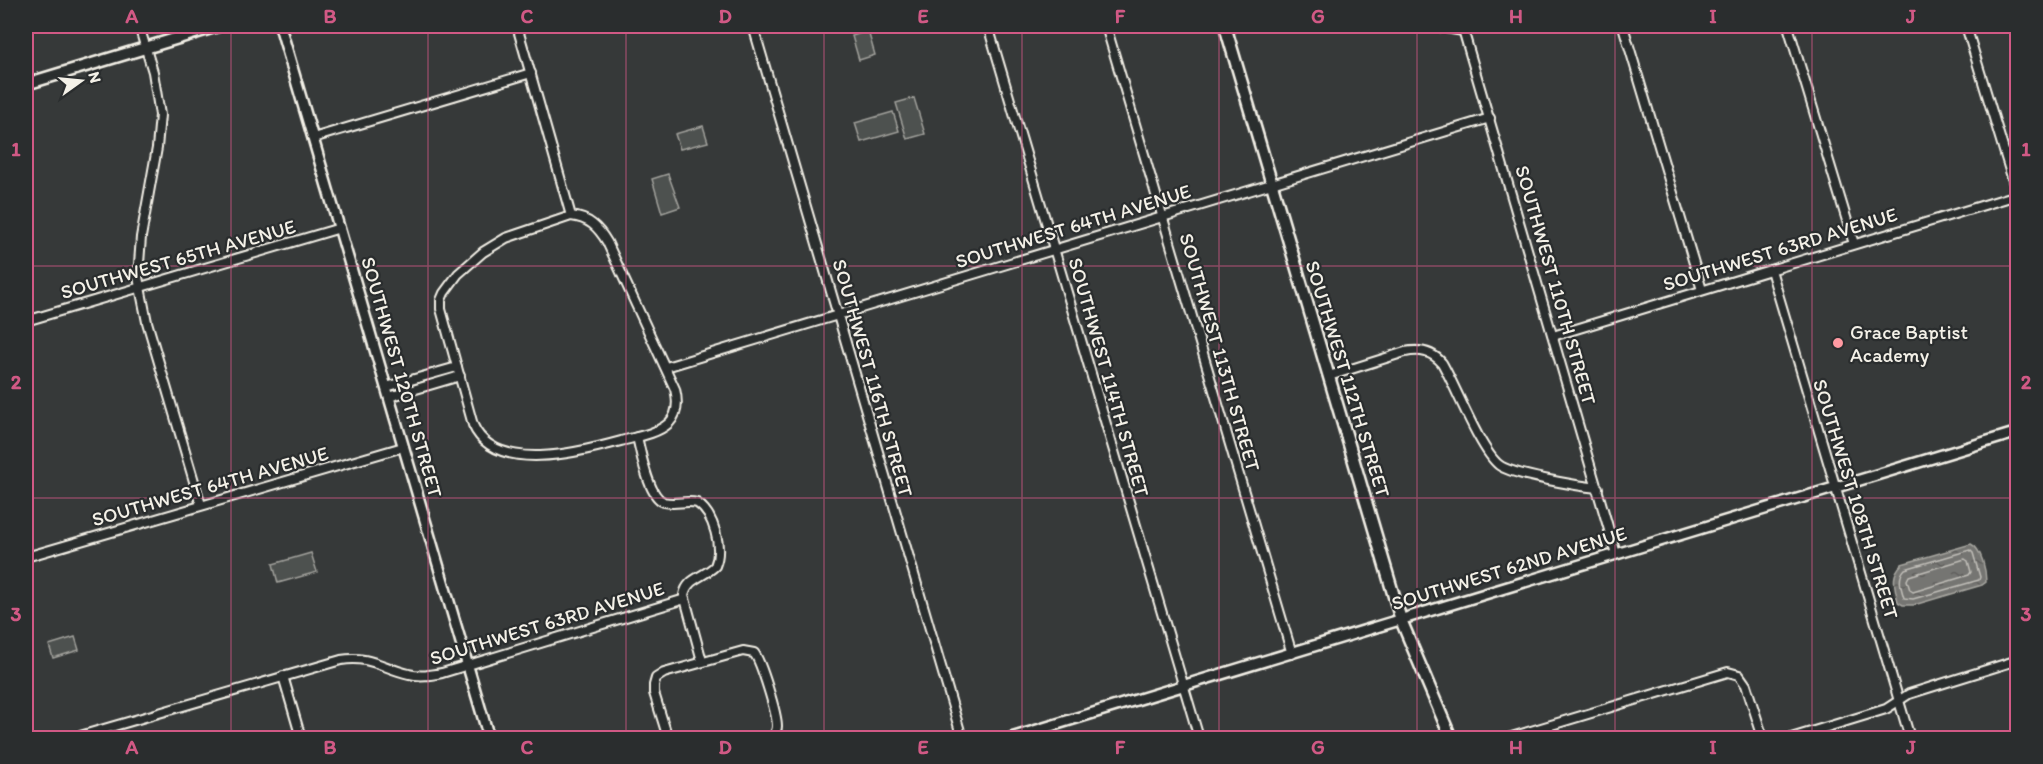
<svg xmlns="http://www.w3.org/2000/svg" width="2043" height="764" viewBox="0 0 2043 764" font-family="Itim,sans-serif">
<defs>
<pattern id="water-ripples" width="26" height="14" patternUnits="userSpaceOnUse" patternTransform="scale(1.5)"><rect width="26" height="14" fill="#757572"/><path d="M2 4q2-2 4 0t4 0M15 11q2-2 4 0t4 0" fill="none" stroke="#5f5e5c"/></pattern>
</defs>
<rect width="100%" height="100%" fill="#363939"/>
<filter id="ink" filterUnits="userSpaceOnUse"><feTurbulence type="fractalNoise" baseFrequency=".0167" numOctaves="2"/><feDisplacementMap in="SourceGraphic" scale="12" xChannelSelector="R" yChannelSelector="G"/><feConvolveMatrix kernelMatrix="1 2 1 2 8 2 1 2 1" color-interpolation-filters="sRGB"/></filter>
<g filter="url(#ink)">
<!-- garden -->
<g fill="#4e514f" stroke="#a1a19c" stroke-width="1.5">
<path d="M868,31L875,55L859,60L852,36Z"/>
<path d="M914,98L925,134L907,139L896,103Z"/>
<path d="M893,112L899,131L861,142L855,123Z"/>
<path d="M703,126L708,142L680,149L675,134Z"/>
<path d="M668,174L680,207L662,213L652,179Z"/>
<path d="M311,553L317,572L278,583L273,564Z"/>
<path d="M75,637L79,650L53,658L49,645Z"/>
</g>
<!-- water -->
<path fill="url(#water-ripples)" stroke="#a8a7a1" stroke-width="1.5" d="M1971,544C1982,549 1986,571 1986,582L1982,585L1914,605H1903L1898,602C1895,586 1890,576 1902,564Z"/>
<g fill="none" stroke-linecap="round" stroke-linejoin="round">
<!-- shore -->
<g stroke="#c1bfb9" stroke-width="1.5">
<path d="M1970,550L1973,553L1980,577L1979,580L1913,599L1904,598C1901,588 1897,577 1905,569Z"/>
<path d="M1965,559L1968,561L1971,572L1969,575L1913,592L1910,590L1907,580L1909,576Z"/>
</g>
<!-- minor casing -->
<g stroke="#f4f1e8" stroke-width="12">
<g id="minor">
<path d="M139,26L153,72L160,115L157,148L141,237L138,277L147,322L201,505"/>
<path d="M517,26L571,216"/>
<path d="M753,26L962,738"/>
<path d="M988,26L1199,738"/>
<path d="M1106,26L1292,654"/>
<path d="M1434,26L1463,31"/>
<path d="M1462,26L1616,554"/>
<path d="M1623,26L1702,290"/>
<path d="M1788,26L1854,244"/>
<path d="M1966,26L2018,197"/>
<path d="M313,138L531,73"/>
<path d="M571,216C589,218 598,227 607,242L675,389C678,401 678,414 669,423C657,434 636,437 621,441C581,452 495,475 473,425L441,309V300L444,293L458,274L483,252L506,238Z"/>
<path d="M1771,270L1910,738"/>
<path d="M2018,272V303"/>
<path d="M26,321L340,228"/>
<path d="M1553,336L2017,195"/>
<path d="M666,367L1490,118"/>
<path d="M1329,376L1405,352C1420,349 1432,351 1442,363C1456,387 1480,450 1499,465C1512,475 1579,486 1598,488"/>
<path d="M386,387L457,367"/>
<path d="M389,397L460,376"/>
<path d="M637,437C641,452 648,497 664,502C675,505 686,500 697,503C714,514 723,548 715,566C704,577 687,578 684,595L702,661"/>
<path d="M26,557L403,447"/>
<path d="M283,676L301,738"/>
<path d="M73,738L341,660C369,655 383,668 409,674C420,677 431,675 442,673L685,599"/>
<path d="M668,738L654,693V685L656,678L664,673L743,651L754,653C761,661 777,714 777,726C777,731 775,734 772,738"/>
<path d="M1508,738L1728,672L1739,675L1746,685L1763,738"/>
<path d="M1791,738L1886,709L1909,694L2018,660"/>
</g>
</g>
<!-- tertiary casing -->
<g stroke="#f4f1e8" stroke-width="14">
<g id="tertiary">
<path d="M280,26L489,738"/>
<path d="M1011,738L2018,432"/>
</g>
</g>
<!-- secondary casing -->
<g stroke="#f4f1e8" stroke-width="15">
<g id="secondary">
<path d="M1225,26L1401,620L1451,738"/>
<path d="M26,84L218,26"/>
</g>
</g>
<!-- minor -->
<use href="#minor" stroke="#2a2d2e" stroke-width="8"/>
<!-- tertiary -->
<use href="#tertiary" stroke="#2a2d2e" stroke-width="9"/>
<!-- secondary -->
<use href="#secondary" stroke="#2a2d2e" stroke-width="10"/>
</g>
</g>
<!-- grid -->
<path fill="none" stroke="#d15985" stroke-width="1.5" stroke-opacity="0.55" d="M231,26V738M428,26V738M626,26V738M824,26V738M1022,26V738M1219,26V738M1417,26V738M1615,26V738M1812,26V738M26,266H2018M26,498H2018"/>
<!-- markers -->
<circle fill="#ff9aa2" stroke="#2a2d2e" stroke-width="2" cx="1838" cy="343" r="6"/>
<g text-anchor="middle" stroke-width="4.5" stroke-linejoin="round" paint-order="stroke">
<!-- street labels -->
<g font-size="20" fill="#f4f1e8" stroke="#2a2d2e">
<text transform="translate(1073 226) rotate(-17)" y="7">SOUTHWEST 64TH AVENUE</text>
<text transform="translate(1780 249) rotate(-17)" y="7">SOUTHWEST 63RD AVENUE</text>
<text transform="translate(178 259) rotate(-16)" y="7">SOUTHWEST 65TH AVENUE</text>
<text transform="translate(1556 285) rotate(74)" y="7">SOUTHWEST 110TH STREET</text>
<text transform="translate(1220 352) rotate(74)" y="7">SOUTHWEST 113TH STREET</text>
<text transform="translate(402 377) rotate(74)" y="7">SOUTHWEST 120TH STREET</text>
<text transform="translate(1109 377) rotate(74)" y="7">SOUTHWEST 114TH STREET</text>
<text transform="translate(873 378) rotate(74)" y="7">SOUTHWEST 116TH STREET</text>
<text transform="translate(1348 379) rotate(73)" y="7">SOUTHWEST 112TH STREET</text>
<text transform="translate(210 486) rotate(-16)" y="7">SOUTHWEST 64TH AVENUE</text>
<text transform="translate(1856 499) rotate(73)" y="7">SOUTHWEST 108TH STREET</text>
<text transform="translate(1509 568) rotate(-17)" y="7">SOUTHWEST 62ND AVENUE</text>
<text transform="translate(547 623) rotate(-17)" y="7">SOUTHWEST 63RD AVENUE</text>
</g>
<!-- poi labels -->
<g font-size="20" fill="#f4f1e8" stroke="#2a2d2e" text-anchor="start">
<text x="1850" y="339">Grace Baptist<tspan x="1850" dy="23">Academy</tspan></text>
</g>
</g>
<!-- margin -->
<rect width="2043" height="764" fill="none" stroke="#2a2d2e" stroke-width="66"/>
<!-- north arrow -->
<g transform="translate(81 81) rotate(75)" stroke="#2a2d2e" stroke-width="4.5" paint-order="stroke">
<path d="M0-4.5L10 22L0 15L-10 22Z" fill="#f4f1e8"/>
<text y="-9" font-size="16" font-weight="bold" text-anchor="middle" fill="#f4f1e8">N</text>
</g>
<rect x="33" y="33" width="1977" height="698" fill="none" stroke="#d15985" stroke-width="2"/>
<g font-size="20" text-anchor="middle" font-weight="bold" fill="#d15985">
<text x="132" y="23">A</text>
<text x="330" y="23">B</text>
<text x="527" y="23">C</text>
<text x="725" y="23">D</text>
<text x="923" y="23">E</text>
<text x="1120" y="23">F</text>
<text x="1318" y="23">G</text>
<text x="1516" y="23">H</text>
<text x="1713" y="23">I</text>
<text x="1911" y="23">J</text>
<text x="16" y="156">1</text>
<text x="2026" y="156">1</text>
<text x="16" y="389">2</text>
<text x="2026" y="389">2</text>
<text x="16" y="621">3</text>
<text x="2026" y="621">3</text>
<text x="132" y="754">A</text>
<text x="330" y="754">B</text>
<text x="527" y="754">C</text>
<text x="725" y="754">D</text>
<text x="923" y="754">E</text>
<text x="1120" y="754">F</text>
<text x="1318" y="754">G</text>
<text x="1516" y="754">H</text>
<text x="1713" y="754">I</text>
<text x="1911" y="754">J</text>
</g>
</svg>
